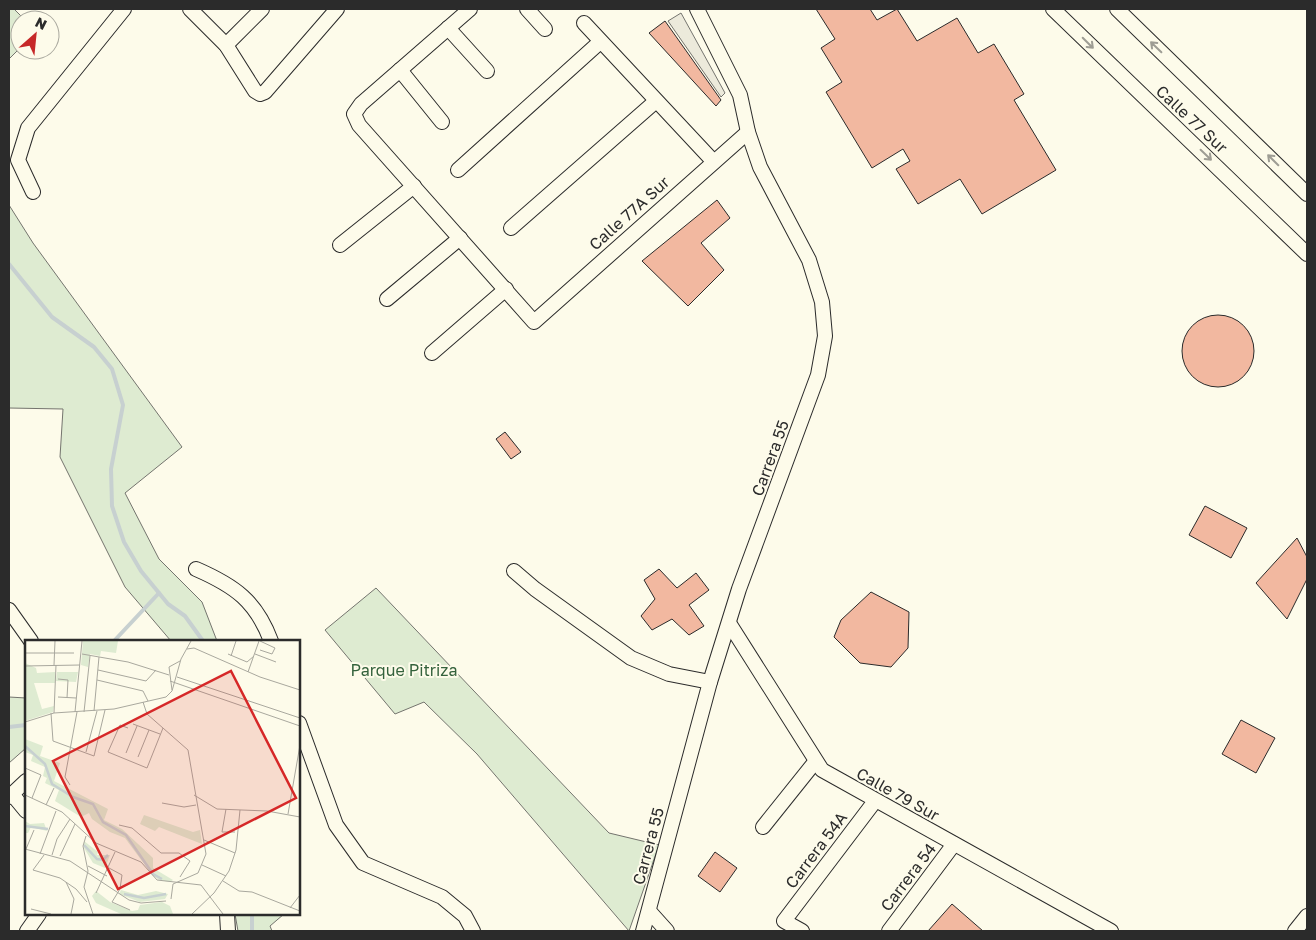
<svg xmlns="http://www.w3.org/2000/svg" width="1316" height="940" viewBox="0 0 1316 940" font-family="'Golos Text',sans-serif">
<rect width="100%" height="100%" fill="#fdfbea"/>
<!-- green -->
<g fill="#deebd1" stroke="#74746e">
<path d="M9,9H14L25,20H20V48L9,59Z"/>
<path d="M9,205L33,243L182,447L125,493L159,559L202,602L217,641H171L125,587L60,457L63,409L9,408Z"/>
<path d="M376,588L609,833L659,845L629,931L477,754L424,702L395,714L325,630Z"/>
<path d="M9,697L26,698V748L9,763Z"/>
<path d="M235,914H284L270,926L272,931H238Z"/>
</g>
<!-- parking -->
<path fill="#eceadb" stroke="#74746e" d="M681,13L725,93L721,97L668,21Z"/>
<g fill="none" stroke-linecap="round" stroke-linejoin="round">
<!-- stream -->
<g stroke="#c7d0d0" stroke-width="4">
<path d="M9,264L52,317L94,347L112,369L123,405L111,469L112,506L124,542L141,571L168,604L185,616L203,641"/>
<path d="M114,641L159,593"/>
<path d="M9,727L26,725"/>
<path d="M252,914V931"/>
</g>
</g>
<!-- building -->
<g fill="#f2b8a0" stroke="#2b2b2b">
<path d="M816,9H870L877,20L897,9L917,41L957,18L978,53L994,44L1024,94L1014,100L1056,170L982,214L960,179L918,204L896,169L910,161L903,149L872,168L826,92L842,82L821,48L835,39Z"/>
<path d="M665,21L721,100L716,106L649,33Z"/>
<path d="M717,200L730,218L701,243L724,270L688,306L642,261Z"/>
<circle cx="1218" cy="351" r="36"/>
<path d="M505,432L521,452L511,459L496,439Z"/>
<path d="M1205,506L1247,528L1231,558L1189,535Z"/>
<path d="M1297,538L1307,557V579L1287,619L1256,583Z"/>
<path d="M659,569L677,588L696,573L709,590L689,605L704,626L689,635L672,619L652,630L641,616L655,599L644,580Z"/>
<path d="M871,592L909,612L908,648L891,667L860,663L834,637L841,620Z"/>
<path d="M1241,720L1275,738L1256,773L1222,754Z"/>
<path d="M715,852L737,868L720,892L698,876Z"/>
<path d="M952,904L983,931H928Z"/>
</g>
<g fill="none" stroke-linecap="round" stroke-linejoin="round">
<!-- minor casing -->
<g stroke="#2b2b2b" stroke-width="16">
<g id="minor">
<path d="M190,9L226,45L255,91L260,94L265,92L337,9"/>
<path d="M470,9L361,104L354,114L359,125L534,322L748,132"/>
<path d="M527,9L545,29"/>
<path d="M1053,9L1307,254"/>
<path d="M1117,9L1307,194"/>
<path d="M584,23L713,161"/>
<path d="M448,28L487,71"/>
<path d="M226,45L262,9"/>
<path d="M400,70L442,122"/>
<path d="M458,170L600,42"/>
<path d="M33,192L18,160L28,128L124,9"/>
<path d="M511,228L656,101"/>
<path d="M340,245L414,186"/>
<path d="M387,299L460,238"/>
<path d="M432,353L506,289"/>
<path d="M196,569C235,586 256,601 271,641"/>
<path d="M514,571L535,589L631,658L669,674L710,682"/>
<path d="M9,610L31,641"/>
<path d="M729,623L822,770L1111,931"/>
<path d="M299,723L336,825L363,863L442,897L465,916L473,931"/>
<path d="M12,794L26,811"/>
<path d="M9,797L26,781"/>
<path d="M763,827L815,762"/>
<path d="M649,911L667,931"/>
<path d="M227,914L228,931"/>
<path d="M27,931L39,914"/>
<path d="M643,931L710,682L739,589L818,375L825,336L822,302L809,260L760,167L748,132L740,95L697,9"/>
<path d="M802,931L784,921L875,801"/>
<path d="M889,931L954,844"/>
<path d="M1295,931L1307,916"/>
</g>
</g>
<!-- minor -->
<use href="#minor" stroke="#fdfbea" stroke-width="14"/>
</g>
<!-- one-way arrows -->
<defs><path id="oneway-shaft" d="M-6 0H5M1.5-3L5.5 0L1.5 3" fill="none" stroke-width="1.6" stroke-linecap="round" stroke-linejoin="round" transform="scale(1.25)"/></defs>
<g stroke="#9e9d94">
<use href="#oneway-shaft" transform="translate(1088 43) rotate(45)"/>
<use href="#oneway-shaft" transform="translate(1156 47) rotate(-136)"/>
<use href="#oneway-shaft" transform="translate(1206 155) rotate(44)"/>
<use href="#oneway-shaft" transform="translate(1273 160) rotate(-135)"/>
</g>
<g text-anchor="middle" stroke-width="4" stroke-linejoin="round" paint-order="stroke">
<!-- street labels -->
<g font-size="16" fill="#2b2b2b" stroke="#fdfbea">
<text transform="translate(1192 119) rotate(43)" y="6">Calle 77 Sur</text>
<text transform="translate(629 213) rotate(-42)" y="6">Calle 77A Sur</text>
<text transform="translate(770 458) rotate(-70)" y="6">Carrera 55</text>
<text transform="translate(898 794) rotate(29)" y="6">Calle 79 Sur</text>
<text transform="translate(648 846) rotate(-75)" y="6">Carrera 55</text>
<text transform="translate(816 850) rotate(-53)" y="6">Carrera 54A</text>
<text transform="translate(908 877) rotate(-53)" y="6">Carrera 54</text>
</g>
<!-- park labels -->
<g font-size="16" fill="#34623c" stroke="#fdfbea">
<text x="404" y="676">Parque Pitriza</text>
</g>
</g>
<!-- overview -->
<g transform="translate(25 640)">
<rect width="275" height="275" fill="#fdfbea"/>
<path d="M58,1H93L91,13L76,11L75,16L65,14L63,27L56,25ZM0,23L11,28L12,33L30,32V43H9L17,69L29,66L28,72L0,81ZM32,32H53L51,42L31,41ZM0,99L18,106L15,116L35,123L29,141L83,169L79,180L97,189L128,218V228L148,240L145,242L134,240L128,236L100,198L85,192L67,179L64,173L56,177L30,161L34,150L20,143L22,138L18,136L20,127L6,121L8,115L0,112ZM119,175L168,192L175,190L177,204L144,191L134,187L130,191L115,184ZM0,181L5,184L19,183L22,191L6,187L3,193H0ZM59,201L73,212L72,215H85L80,228L68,223L59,208ZM96,250L113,255L131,251L143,254L140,259L115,262L94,254ZM71,251L85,262L107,271L113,270L115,265L137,262L145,266L148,274H96L71,263L67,256Z" fill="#deebd1"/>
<path fill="none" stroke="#c7d0d0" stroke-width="2.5" d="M0,106L20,124L27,144L48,157L68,164L78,182L101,195L128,234L137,239M0,186L23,189M59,205L72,219L78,220L83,215M99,254L119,258L141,254"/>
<path fill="none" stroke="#a9a89e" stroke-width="1" d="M162,9L169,8L235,37L275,50M235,10L247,14L250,8L235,1M1,13H49M57,14L103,22L144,35M203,14L222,22L229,16M230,14L251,22M206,16L211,1M29,25L30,1M0,26L55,25M73,30L121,41L131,30M223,32L234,1M152,37L275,78M33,39L43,40L42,58M72,40L118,51L123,61M145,41L275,86M147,50L144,27L155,21M33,57L51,58M118,62L122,74L163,110L181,214L173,233L148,244L146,259M69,71L74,17M50,72L57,1M59,72L65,16M26,73L28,101L69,116L80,70M29,73L31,25M0,82L29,73L89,69L141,57L147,51L156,19L166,1M108,84L135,94M103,88L95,85L83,112L122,128L138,88M61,112L72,71M101,113L112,86M113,117L124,90M0,128L16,135L7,158M45,145L40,137L52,72M0,155L37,172L71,203L116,222L132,240L176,245L198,274M169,155L192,169L242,171L275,177M137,163L159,167L171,165M21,165L29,148M201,169L197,192H210M263,174L275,105M94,185L107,188L136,213H154L165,221L155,237M61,196L58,206L63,231L59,247L68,274M179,200L210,213M0,209L45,221L104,260L116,263L141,261M1,209L9,190M15,214L31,171M19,215L8,230L35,238L51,249L62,262M27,215L32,199L45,179M35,216L50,184M177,225L201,236M63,226L82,236M84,228L97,235L95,249L87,262L105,270M198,241L214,251L227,252L275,271M41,242L49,259L46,274M71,253L90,212M265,268L275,255M6,269L26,274M167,274L189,253L204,231L211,210L215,170"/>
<path fill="#d62828" fill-opacity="0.15" stroke="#d62828" stroke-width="2.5" d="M206,31L271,158L93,249L28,121Z"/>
<rect width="275" height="275" fill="none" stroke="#2b2b2b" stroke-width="2.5"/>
</g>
<!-- border -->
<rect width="1316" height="940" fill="none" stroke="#2b2b2b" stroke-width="20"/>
<!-- north arrow -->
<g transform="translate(35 35) rotate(27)"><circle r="24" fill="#fdfbea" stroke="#a9a89e"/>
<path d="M0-4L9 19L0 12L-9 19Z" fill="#c62828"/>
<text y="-8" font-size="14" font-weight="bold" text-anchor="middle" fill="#2b2b2b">N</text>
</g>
</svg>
